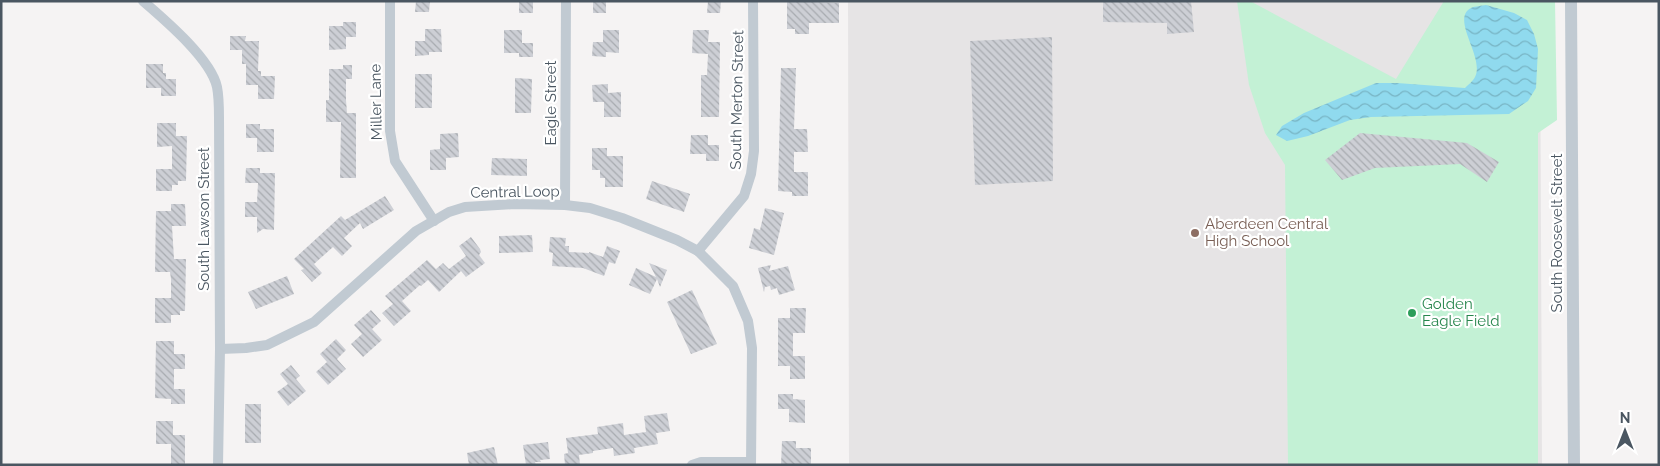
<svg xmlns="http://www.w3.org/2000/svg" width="1660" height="466" viewBox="0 0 1660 466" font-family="Raleway,sans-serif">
<defs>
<pattern id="water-waves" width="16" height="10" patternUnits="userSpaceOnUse" patternTransform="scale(1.25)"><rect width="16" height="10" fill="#90daee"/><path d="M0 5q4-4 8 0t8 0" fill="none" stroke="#78b4c4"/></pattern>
<pattern id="building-back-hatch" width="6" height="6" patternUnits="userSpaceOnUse" patternTransform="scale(1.25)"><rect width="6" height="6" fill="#cdcfd5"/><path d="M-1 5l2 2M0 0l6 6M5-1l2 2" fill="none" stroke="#a8abb0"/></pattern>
</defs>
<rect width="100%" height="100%" fill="#f5f3f3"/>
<!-- education -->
<path fill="#e6e4e5" d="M848,1H1540L1542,465H849Z"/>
<!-- pitch -->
<path fill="#c3f1d5" d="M1237,1H1250L1396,79L1444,1H1555L1557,120L1538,133V465H1288L1285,165L1265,133L1249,85Z"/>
<!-- water -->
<path fill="url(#water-waves)" d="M1486,5L1514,13L1527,20L1534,34L1538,49L1536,88L1528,101L1509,114L1371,117L1350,120L1308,136L1287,141L1276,135L1282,126L1304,113L1376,83H1397L1465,88C1468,85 1473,81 1475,77C1485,57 1450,19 1471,8C1475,6 1482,6 1486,5Z"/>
<!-- building -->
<g fill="url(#building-back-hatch)">
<path d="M416,1H430L429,12H415Z"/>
<rect x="519" y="1" width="14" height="12"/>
<rect x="593" y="1" width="13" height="12"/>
<path d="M708,1H721L720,13H707Z"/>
<path d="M787,1L839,3V23H809V34H795V29H787Z"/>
<path d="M1103,1H1191L1194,32L1167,34V23L1103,22Z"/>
<path d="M343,22H356V37H346V49L329,50V26H343Z"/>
<path d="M425,29H441L442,52H429V55L415,56V41H425Z"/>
<path d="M504,30H522V43H533V57H519V53H504Z"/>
<path d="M603,30H619V53L606,52V57L592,56L593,42H603Z"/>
<path d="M693,30H709L708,42H720L719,117H701V75H707L708,54L692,53Z"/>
<path d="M230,36H246L245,41H259L258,71H261V76H275L274,99H258V85H246V64H242V50H230Z"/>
<path d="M1052,37L1053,181L975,185L970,41Z"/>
<path d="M146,64H163V73H166V79H176V96H161V88H146Z"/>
<path d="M343,65H352V79H346V100L347,113H356V178H340L341,122H326V100H329V69H343Z"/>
<path d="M781,68H796L794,129H807L808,152H794V172H808V196H792V192L778,191Z"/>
<rect x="415" y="74" width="17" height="34"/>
<path d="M515,78L532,79L531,113H515Z"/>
<path d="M608,84V93L621,92V117H604V102H593L592,85Z"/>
<path d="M157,123H176V136H187L186,181H178V185H172V191H156V169H172V146L157,147Z"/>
<path d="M246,124H260V129H274V152H257V138H246Z"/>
<path d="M458,133L459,157L446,158V170H430V150L440,149V134Z"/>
<path d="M1360,133L1467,143L1499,162L1487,182L1460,164L1375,168L1342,180L1325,160Z"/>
<path d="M691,135H708V145H719V161H706V154H690Z"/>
<path d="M592,148H607V156H623V187H605V178H600V170H592Z"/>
<path d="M492,158L527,159V176L491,175Z"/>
<path d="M246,168H260V173H275L274,230L263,229L257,233V217H245V202H257L258,183H245Z"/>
<path d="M652,181L690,194L684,212L646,199Z"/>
<path d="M385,196L394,210L363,229L360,223L344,238L352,246L342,256L333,247L314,264L322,273L312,282L301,270L304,269L294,259L341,216L345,220Z"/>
<path d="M171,204H185L186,226H172L174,259H186L185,311H180V315H171V323H155V298H171V279L170,272H155L156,211H171Z"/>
<path d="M765,208L784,213L774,255L749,248L754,228L760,230Z"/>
<path d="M532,235L533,252L499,253V236Z"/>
<path d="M471,237L480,249L481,252L479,255L485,263L466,277L461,271L439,292L428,280L421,286L420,285L402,301L411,311L394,326L382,313L393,304L385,296L427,260L436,269L443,263L449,269L466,256L459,246Z"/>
<path d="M550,237L566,238L565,246H569V252L589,253V252L603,257L607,246L620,251L615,264L609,262L604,276L583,268L552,266L553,253L549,252Z"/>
<path d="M649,263L667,270L660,287L657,279L650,294L629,285L636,268L656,277Z"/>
<path d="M771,265L769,271L788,266L795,290L779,295L777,288L771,290L770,286L765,287L764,292L758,268Z"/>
<path d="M287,276L294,294L256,309L248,292Z"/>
<path d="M692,290L717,344L691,354L667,302Z"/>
<path d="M790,308H806L805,333H793V356H805V379H790V366H778V318H790Z"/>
<path d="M371,310L381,321L372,329L382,340L363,357L351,344L362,334L354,325Z"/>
<path d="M336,339L346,350L337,359L346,369L328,385L316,372L327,362L320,354Z"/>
<path d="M156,341H174V354H185V369H174V389H185V404H171V399L155,398Z"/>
<path d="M291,365L300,376L296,379L306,391L288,406L277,392L288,384L280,374Z"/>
<path d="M778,394H793V399L805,400V423L789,422V409H778Z"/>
<rect x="245" y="404" width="16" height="39"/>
<path d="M667,413L670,431L656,433L658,444L634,448L635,453L614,456L613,448L593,451V453L579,455L580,465H565L564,454L568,453L566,438L598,434L597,427L623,423L624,435L646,432L644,416Z"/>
<path d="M156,421H173V435H185V465H171V444H156Z"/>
<path d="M782,441H796V448H811V465H781Z"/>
<path d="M548,442L550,459L540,460L541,462H535L536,465H526L523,445Z"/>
<path d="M494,447L498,465H469L467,453Z"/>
</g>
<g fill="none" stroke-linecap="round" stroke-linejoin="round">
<!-- minor -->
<g stroke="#c1cad2" stroke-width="10">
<path d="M143,1C165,20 211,59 217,87C219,97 219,108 219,118L220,349L218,465"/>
<path d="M390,1V131L395,161L434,221"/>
<path d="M565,205L566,1"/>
<path d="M220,349L246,348L267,345L314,322L416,231L449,212L465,207L514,204L565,205L590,208L622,218L677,240L698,251"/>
<path d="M692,465L701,462H751"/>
<path d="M751,465L752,348L748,321L733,286L698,251L744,196L751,174L754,151L753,1"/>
</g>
<!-- tertiary -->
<path stroke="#c1cad2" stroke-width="12" d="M1571,1L1574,465"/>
</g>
<!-- markers -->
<circle fill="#8d6e63" stroke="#fff" stroke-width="2" cx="1195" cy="233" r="5"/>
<circle fill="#2e9e5b" stroke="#fff" stroke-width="2" cx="1412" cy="313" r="5"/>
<g text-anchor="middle" stroke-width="4.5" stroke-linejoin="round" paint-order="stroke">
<!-- street labels -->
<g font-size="15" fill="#4a5661" stroke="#fff">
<text transform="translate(737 100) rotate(-89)" y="5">South Merton Street</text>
<text transform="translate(376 102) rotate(-91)" y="5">Miller Lane</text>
<text transform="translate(551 103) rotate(-90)" y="5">Eagle Street</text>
<text transform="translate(515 192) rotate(-1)" y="5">Central Loop</text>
<text transform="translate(204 219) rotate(-90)" y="5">South Lawson Street</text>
<text transform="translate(1557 233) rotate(-90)" y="5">South Roosevelt Street</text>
</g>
<!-- education labels -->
<g font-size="15" fill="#785e54" stroke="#fff" text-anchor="start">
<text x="1205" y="229">Aberdeen Central<tspan x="1205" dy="17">High School</tspan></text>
</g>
<!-- leisure labels -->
<g font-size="15" fill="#27864d" stroke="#fff" text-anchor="start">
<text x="1422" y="309">Golden<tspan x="1422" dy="17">Eagle Field</tspan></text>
</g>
</g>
<!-- border -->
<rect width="1660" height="466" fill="none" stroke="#4a5661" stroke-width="5"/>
<!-- north arrow -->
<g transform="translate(1625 431)" stroke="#ffffff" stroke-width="4" paint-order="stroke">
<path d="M0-4L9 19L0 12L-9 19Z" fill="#4a5661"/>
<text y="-8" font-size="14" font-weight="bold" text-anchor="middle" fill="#4a5661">N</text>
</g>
</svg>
